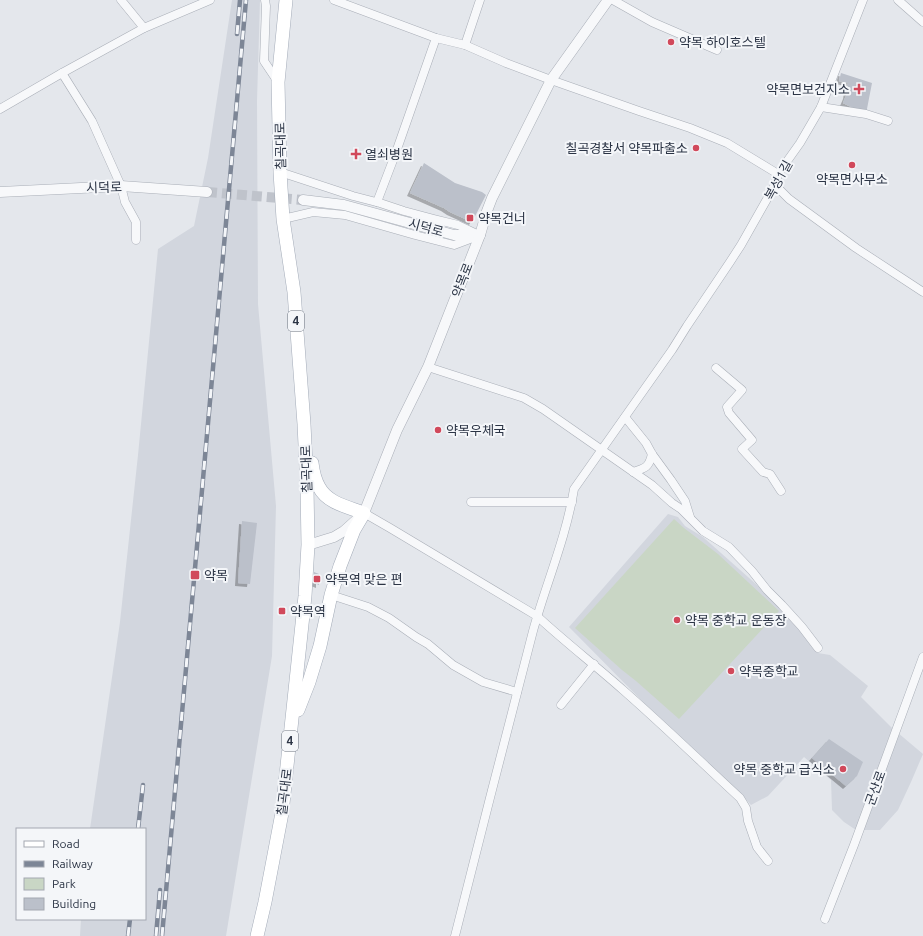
<svg xmlns="http://www.w3.org/2000/svg" width="923" height="936" viewBox="0 0 923 936" font-family="Ubuntu,'Noto Sans KR',sans-serif">
<defs>
<filter id="shadow"><feDropShadow dx="-3" dy="3" stdDeviation="0" flood-color="#0004"/></filter>
</defs>
<rect width="100%" height="100%" fill="#e4e7ec"/>
<!-- built -->
<g fill="#d2d6de">
<path d="M232,0H260L257,101L258,304L276,506L272,656L226,936H80L81,919H145V829H90L120,622L138,455L158,249L194,226L208,158Z"/>
<path d="M668,514L678,517L685,526L703,537L767,594L791,621L803,632L818,653L830,655L868,686L861,697L891,727L923,754L911,782L898,810L880,830H856L844,822L832,810L831,780L804,757L768,796L751,805L741,794L649,708L569,627Z"/>
</g>
<!-- green -->
<path fill="#c9d6c5" d="M674,519L684,528L718,554L779,611L679,719L636,681L622,670L575,628Z"/>
<!-- building -->
<g fill="#bbc0ca" filter="url(#shadow)">
<path d="M841,73L872,83L866,114L843,103L846,96L848,83L839,81Z"/>
<path d="M424,163L455,183L482,192L486,195L472,222L450,212L444,208L410,193Z"/>
<path d="M242,521L257,523L250,584L238,583Z"/>
<path d="M314,572L319,574V585L314,583Z"/>
<path d="M829,739L863,762L857,776L846,786L812,758Z"/>
</g>
<g fill="none" stroke-linecap="round" stroke-linejoin="round">
<!-- tertiary-tunnel -->
<path stroke="#bfc3cb" stroke-width="10" stroke-dasharray="10 5" stroke-linecap="butt" d="M207,192L303,200"/>
<!-- minor casing -->
<g stroke="#a9aeb7" stroke-width="9">
<g id="minor">
<path d="M121,0L144,28"/>
<path d="M265,0L266,6L264,61L278,82"/>
<path d="M334,0L436,38L465,45L506,63L551,80L639,111L690,128L727,143L778,174"/>
<path d="M613,0L652,22L717,50"/>
<path d="M898,0L923,22"/>
<path d="M465,45L480,0"/>
<path d="M62,73L92,121L121,186L125,202L136,222V240"/>
<path d="M821,107L866,114L888,121"/>
<path d="M0,109L62,73L144,28L210,0"/>
<path d="M280,172L353,196L380,203L404,211L434,219L458,225L477,234"/>
<path d="M775,185L789,199L856,248L923,292"/>
<path d="M377,202L395,155L436,38"/>
<path d="M283,219L313,212L345,215L415,235L454,245L478,236"/>
<path d="M428,367L524,398L543,409L652,485L672,503L681,509L703,531L729,547L752,571L767,590L782,605L802,627L818,648"/>
<path d="M716,368L742,390L727,407L729,413L752,440L742,449L763,472L770,474L781,491"/>
<path d="M625,417L646,443L652,454L671,480L685,501L690,517"/>
<path d="M633,472C646,468 649,467 652,454"/>
<path d="M471,502H572"/>
<path d="M364,513L390,528L537,616C565,642 595,665 623,690C663,725 701,762 740,798L746,808L748,821L757,847L768,861"/>
<path d="M331,595L368,607L389,618L416,637L428,644L453,665L483,682L517,692"/>
<path d="M561,705L594,664"/>
<path d="M825,919L854,845L923,657"/>
<path d="M455,936C481,834 506,733 533,631C546,584 566,538 574,489L672,350L687,326L730,262L741,245L775,185L778,174L800,143L821,107L863,0"/>
</g>
</g>
<!-- tertiary casing -->
<g stroke="#a9aeb7" stroke-width="11">
<g id="tertiary">
<path d="M0,192L121,186L207,192"/>
<path d="M303,200L344,205L454,235H480"/>
<path d="M308,545L334,537L344,531L364,513L397,430L428,367L480,235L487,211L492,198L551,80L608,0"/>
</g>
</g>
<!-- primary casing -->
<g stroke="#a3abb8" stroke-width="14">
<g id="primary">
<path d="M298,710L309,682L320,646L331,595L340,566L354,530L364,513C348,507 327,503 319,487C315,480 313,471 312,463"/>
<path d="M257,936L265,902L282,813L305,596L308,545L307,487L304,424L294,292L283,219L280,172L278,82L286,0"/>
</g>
</g>
<!-- minor -->
<use href="#minor" stroke="#f7f8fa" stroke-width="8"/>
<!-- tertiary -->
<use href="#tertiary" stroke="#f7f8fa" stroke-width="10"/>
<!-- primary -->
<use href="#primary" stroke="#fff" stroke-width="13"/>
<!-- rail casing -->
<g stroke="#7d8696" stroke-width="4.5">
<g id="rail">
<path d="M237,34L240,0"/>
<path d="M138,829L143,785"/>
<path d="M128,936L130,919"/>
<path d="M156,936L160,890"/>
<path d="M162,936L246,0"/>
</g>
</g>
<!-- rail -->
<use href="#rail" stroke="#f4f6f9" stroke-width="3" stroke-dasharray="9" stroke-linecap="butt"/>
</g>
<!-- markers -->
<g fill="#d1495b" stroke="#f4f6f9" stroke-width="1.5">
<circle cx="671" cy="42" r="4"/>
<path d="M857 83h4v4h4v4h-4v4h-4v-4h-4v-4h4z"/>
<circle cx="696" cy="148" r="4"/>
<path d="M354 148h4v4h4v4h-4v4h-4v-4h-4v-4h4z"/>
<circle cx="852" cy="165" r="4"/>
<rect x="466" y="214" width="8" height="8" rx="2"/>
<circle cx="438" cy="430" r="4"/>
<rect x="190" y="570" width="10" height="10" rx="2"/>
<rect x="313" y="575" width="8" height="8" rx="2"/>
<rect x="278" y="607" width="8" height="8" rx="2"/>
<circle cx="677" cy="620" r="4"/>
<circle cx="731" cy="671" r="4"/>
<circle cx="843" cy="769" r="4"/>
</g>
<g text-anchor="middle" stroke-width="4" stroke-linejoin="round" paint-order="stroke">
<!-- shield labels -->
<g fill="#f4f6f9" stroke="#676e7b" stroke-width="1">
<rect x="288" y="311" width="16" height="20" rx="3"/>
<rect x="282" y="731" width="16" height="20" rx="3"/>
</g>
<g font-size="12" font-weight="bold" fill="#2b3445">
<text x="296" y="325">4</text>
<text x="290" y="745">4</text>
</g>
<!-- poi labels -->
<g font-size="13" fill="#2b3445" stroke="#f4f6f9" text-anchor="start">
<text x="679" y="47">약목 하이호스텔</text>
<text x="850" y="94" text-anchor="end">약목면보건지소</text>
<text x="688" y="153" text-anchor="end">칠곡경찰서 약목파출소</text>
<text x="365" y="159">열쇠병원</text>
<text x="852" y="184" text-anchor="middle">약목면사무소</text>
<text x="478" y="223">약목건너</text>
<text x="446" y="435">약목우체국</text>
<text x="204" y="580">약목</text>
<text x="325" y="584">약목역 맞은 편</text>
<text x="290" y="616">약목역</text>
<text x="685" y="625">약목 중학교 운동장</text>
<text x="739" y="676">약목중학교</text>
<text x="835" y="774" text-anchor="end">약목 중학교 급식소</text>
</g>
<!-- street labels -->
<g font-size="13" fill="#2b3445" stroke="#f4f6f9">
<text transform="translate(280 146) rotate(-91)" y="5">칠곡대로</text>
<text transform="translate(778 180) rotate(-61)" y="5">복성1길</text>
<text transform="translate(104 187) rotate(-2)" y="5">시덕로</text>
<text transform="translate(426 227) rotate(15)" y="5">시덕로</text>
<text transform="translate(462 280) rotate(-69)" y="5">약목로</text>
<text transform="translate(306 469) rotate(-92)" y="5">칠곡대로</text>
<text transform="translate(875 788) rotate(-70)" y="5">군산로</text>
<text transform="translate(284 792) rotate(-83)" y="5">칠곡대로</text>
</g>
</g>
<!-- legend -->
<rect x="16" y="828" width="130" height="92" fill="#f4f6f9" stroke="#a4a8b1"/>
<rect x="24" y="841" width="20" height="6" fill="#ffffff" stroke="#a4a8b1"/>
<text x="52" y="848" font-size="12" fill="#2b3445">Road</text>
<rect x="24" y="861" width="20" height="6" fill="#7d8696" stroke="#a4a8b1"/>
<text x="52" y="868" font-size="12" fill="#2b3445">Railway</text>
<rect x="24" y="878" width="20" height="12" fill="#c9d6c5" stroke="#a4a8b1"/>
<text x="52" y="888" font-size="12" fill="#2b3445">Park</text>
<rect x="24" y="898" width="20" height="12" fill="#bbc0ca" stroke="#a4a8b1"/>
<text x="52" y="908" font-size="12" fill="#2b3445">Building</text>
</svg>
